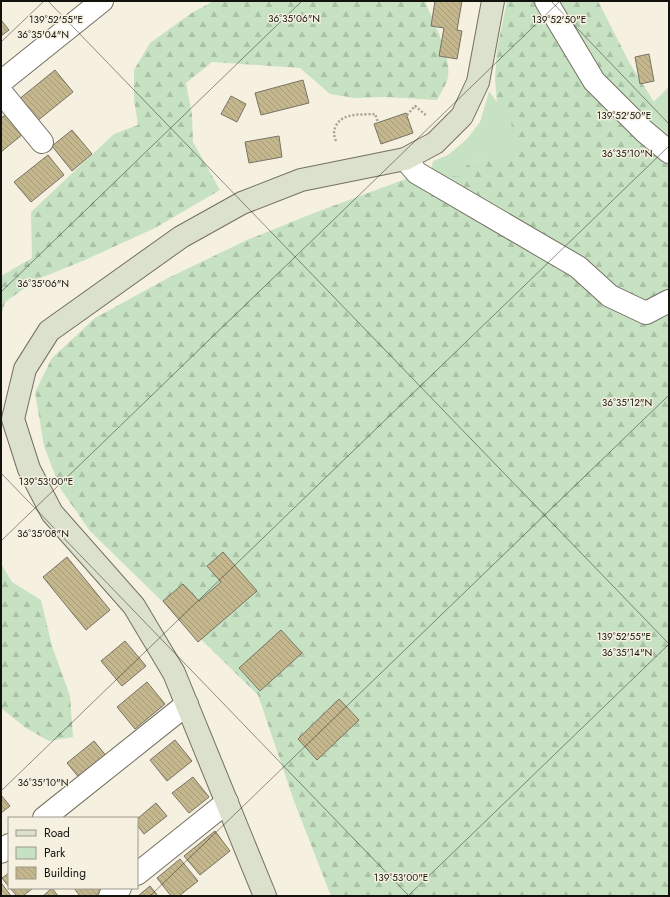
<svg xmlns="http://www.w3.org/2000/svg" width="670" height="897" viewBox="0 0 670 897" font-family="Jost,sans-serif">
<defs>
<pattern id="forest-firs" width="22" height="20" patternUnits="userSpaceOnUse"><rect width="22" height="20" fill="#c7e2c3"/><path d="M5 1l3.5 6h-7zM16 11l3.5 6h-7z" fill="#aac1a6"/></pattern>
<pattern id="building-back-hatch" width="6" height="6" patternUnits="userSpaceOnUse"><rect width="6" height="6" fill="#c5b78d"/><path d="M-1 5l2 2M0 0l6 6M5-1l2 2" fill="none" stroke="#a89c78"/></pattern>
</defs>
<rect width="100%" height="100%" fill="#f5f0e0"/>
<!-- forest -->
<g fill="url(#forest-firs)">
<path d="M214,1H425C433,22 454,59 447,81C444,88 440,94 437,100L386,97L355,98L330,94L300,68L212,62L186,83L192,115L193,142L220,190L155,228L85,260L38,279L5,302L1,316V276L32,258L31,212L114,134L138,125L134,99V70L150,43L193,12Z"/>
<path d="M507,1H598L629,62L654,102L642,113L669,134V896H331L294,801L258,695L90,531L60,488L44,446L35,392L52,358L95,318L168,278L247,240L314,213L427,171L467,165L482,159H517L497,103L495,79L497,49Z"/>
<path d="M1,564L12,582L41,600L52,646L70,696L73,737L49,741L26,728L1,708Z"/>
</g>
<!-- park -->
<g fill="#c7e2c3">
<path d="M669,87V134L642,113Z"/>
<path d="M489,91L511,121L517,160L482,159L467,165L458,177L431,172L433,161L448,155L467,139L480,122Z"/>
</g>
<!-- building -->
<g fill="url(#building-back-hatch)" stroke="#777365">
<path d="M435,1H462L457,30L462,31L457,59L439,56L444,28L431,26Z"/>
<path d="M1,20L9,30L1,36Z"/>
<path d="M649,54L654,81L640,84L635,57Z"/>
<path d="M55,70L73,92L36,122L18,100Z"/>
<path d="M303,80L309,103L261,115L255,93Z"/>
<path d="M231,96L246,104L237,122L221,114Z"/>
<path d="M406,113L413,133L381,144L374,124Z"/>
<path d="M7,114L23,134L1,152V118Z"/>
<path d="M72,130L92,154L72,171L52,146Z"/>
<path d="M279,136L282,157L249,163L245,142Z"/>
<path d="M48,155L64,175L31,202L14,182Z"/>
<path d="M223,552L257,591L198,642L163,601L183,584L199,601L221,582L207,566Z"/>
<path d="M67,557L110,610L86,630L43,577Z"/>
<path d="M281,630L302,653L260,691L239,668Z"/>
<path d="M125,641L146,666L122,686L101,661Z"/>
<path d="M147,682L165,704L135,729L117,707Z"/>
<path d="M339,699L359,720L317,760L298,739Z"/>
<path d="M175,740L192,761L167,781L150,760Z"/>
<path d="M94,741L108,758L81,780L67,763Z"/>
<path d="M193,777L209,797L189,813L172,793Z"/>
<path d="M1,795L10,806L1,813Z"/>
<path d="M156,803L167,816L144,834L137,825V819Z"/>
<path d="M215,831L230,851L200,875L184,856Z"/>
<path d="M180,859L198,881L179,896H171L157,878Z"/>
<path d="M9,873V887L2,878Z"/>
<path d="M1,884H2L11,896H1Z"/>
<path d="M150,886L158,896H138Z"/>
<path d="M10,888H33L23,896H17Z"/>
<path d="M52,888L58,896H43Z"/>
<path d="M74,888H100L102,890L95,896H80Z"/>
</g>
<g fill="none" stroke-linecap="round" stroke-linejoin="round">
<!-- street casing -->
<g stroke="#747062" stroke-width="24">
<g id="street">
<path d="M546,1L594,81L644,131L669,152"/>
<path d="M1,82L102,1"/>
<path d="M1,92L42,142"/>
<path d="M405,159L417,173L578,267L610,296L646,313L669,301"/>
<path d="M44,818L187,704"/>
<path d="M1,852L9,845"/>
<path d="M137,874L227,802"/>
<path d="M110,896L120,888"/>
</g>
</g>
<!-- secondary casing -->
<g stroke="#747062" stroke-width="24">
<path id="secondary" d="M265,896L174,673L134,606L52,513L29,469L13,419L25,369L49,331L181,237L242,203L301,180L405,159L435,143L462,116L478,82L493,1"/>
</g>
<!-- path -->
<g stroke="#a6a296" stroke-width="2.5" stroke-dasharray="2 2" stroke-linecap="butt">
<path d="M407,115L415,106L427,116"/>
<path d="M336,141C334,136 333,131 336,126C342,112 363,115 375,114L378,122"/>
</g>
<!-- street -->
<use href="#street" stroke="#fff" stroke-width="22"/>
<!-- secondary -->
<use href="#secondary" stroke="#dbe1cc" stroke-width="22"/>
</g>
<!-- ticks -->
<path fill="none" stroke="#14120d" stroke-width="1" stroke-opacity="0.45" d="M48,1L669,644M551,1L669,124M1,42L44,1M1,292L302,1M1,473L409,896M1,541L560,1M1,791L669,146M150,896L669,395M408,896L669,644M667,896L669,894"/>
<g font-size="10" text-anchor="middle" fill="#14120d" stroke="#f5f0e0" stroke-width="3" stroke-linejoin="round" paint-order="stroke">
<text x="294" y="22">36°35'06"N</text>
<text x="56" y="23">139°52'55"E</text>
<text x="559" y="23">139°52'50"E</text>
<text x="43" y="38">36°35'04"N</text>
<text x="624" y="119">139°52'50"E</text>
<text x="627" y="157">36°35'10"N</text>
<text x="43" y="287">36°35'06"N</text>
<text x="627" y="406">36°35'12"N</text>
<text x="46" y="485">139°53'00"E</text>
<text x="43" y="537">36°35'08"N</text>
<text x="624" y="640">139°52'55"E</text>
<text x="627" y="656">36°35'14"N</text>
<text x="43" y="786">36°35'10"N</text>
<text x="401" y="881">139°53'00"E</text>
</g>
<!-- border -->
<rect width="670" height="897" fill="none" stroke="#14120d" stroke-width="4"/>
<!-- legend -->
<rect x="8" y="817" width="130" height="72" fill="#f5f0e0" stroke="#9b978c"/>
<rect x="16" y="830" width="20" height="6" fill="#dbe1cc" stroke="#9b978c"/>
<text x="44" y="837" font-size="12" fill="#14120d">Road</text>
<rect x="16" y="847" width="20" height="12" fill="#c7e2c3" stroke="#9b978c"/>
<text x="44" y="857" font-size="12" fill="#14120d">Park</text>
<rect x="16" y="867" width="20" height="12" fill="url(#building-back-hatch)" stroke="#9b978c"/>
<text x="44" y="877" font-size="12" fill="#14120d">Building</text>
</svg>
